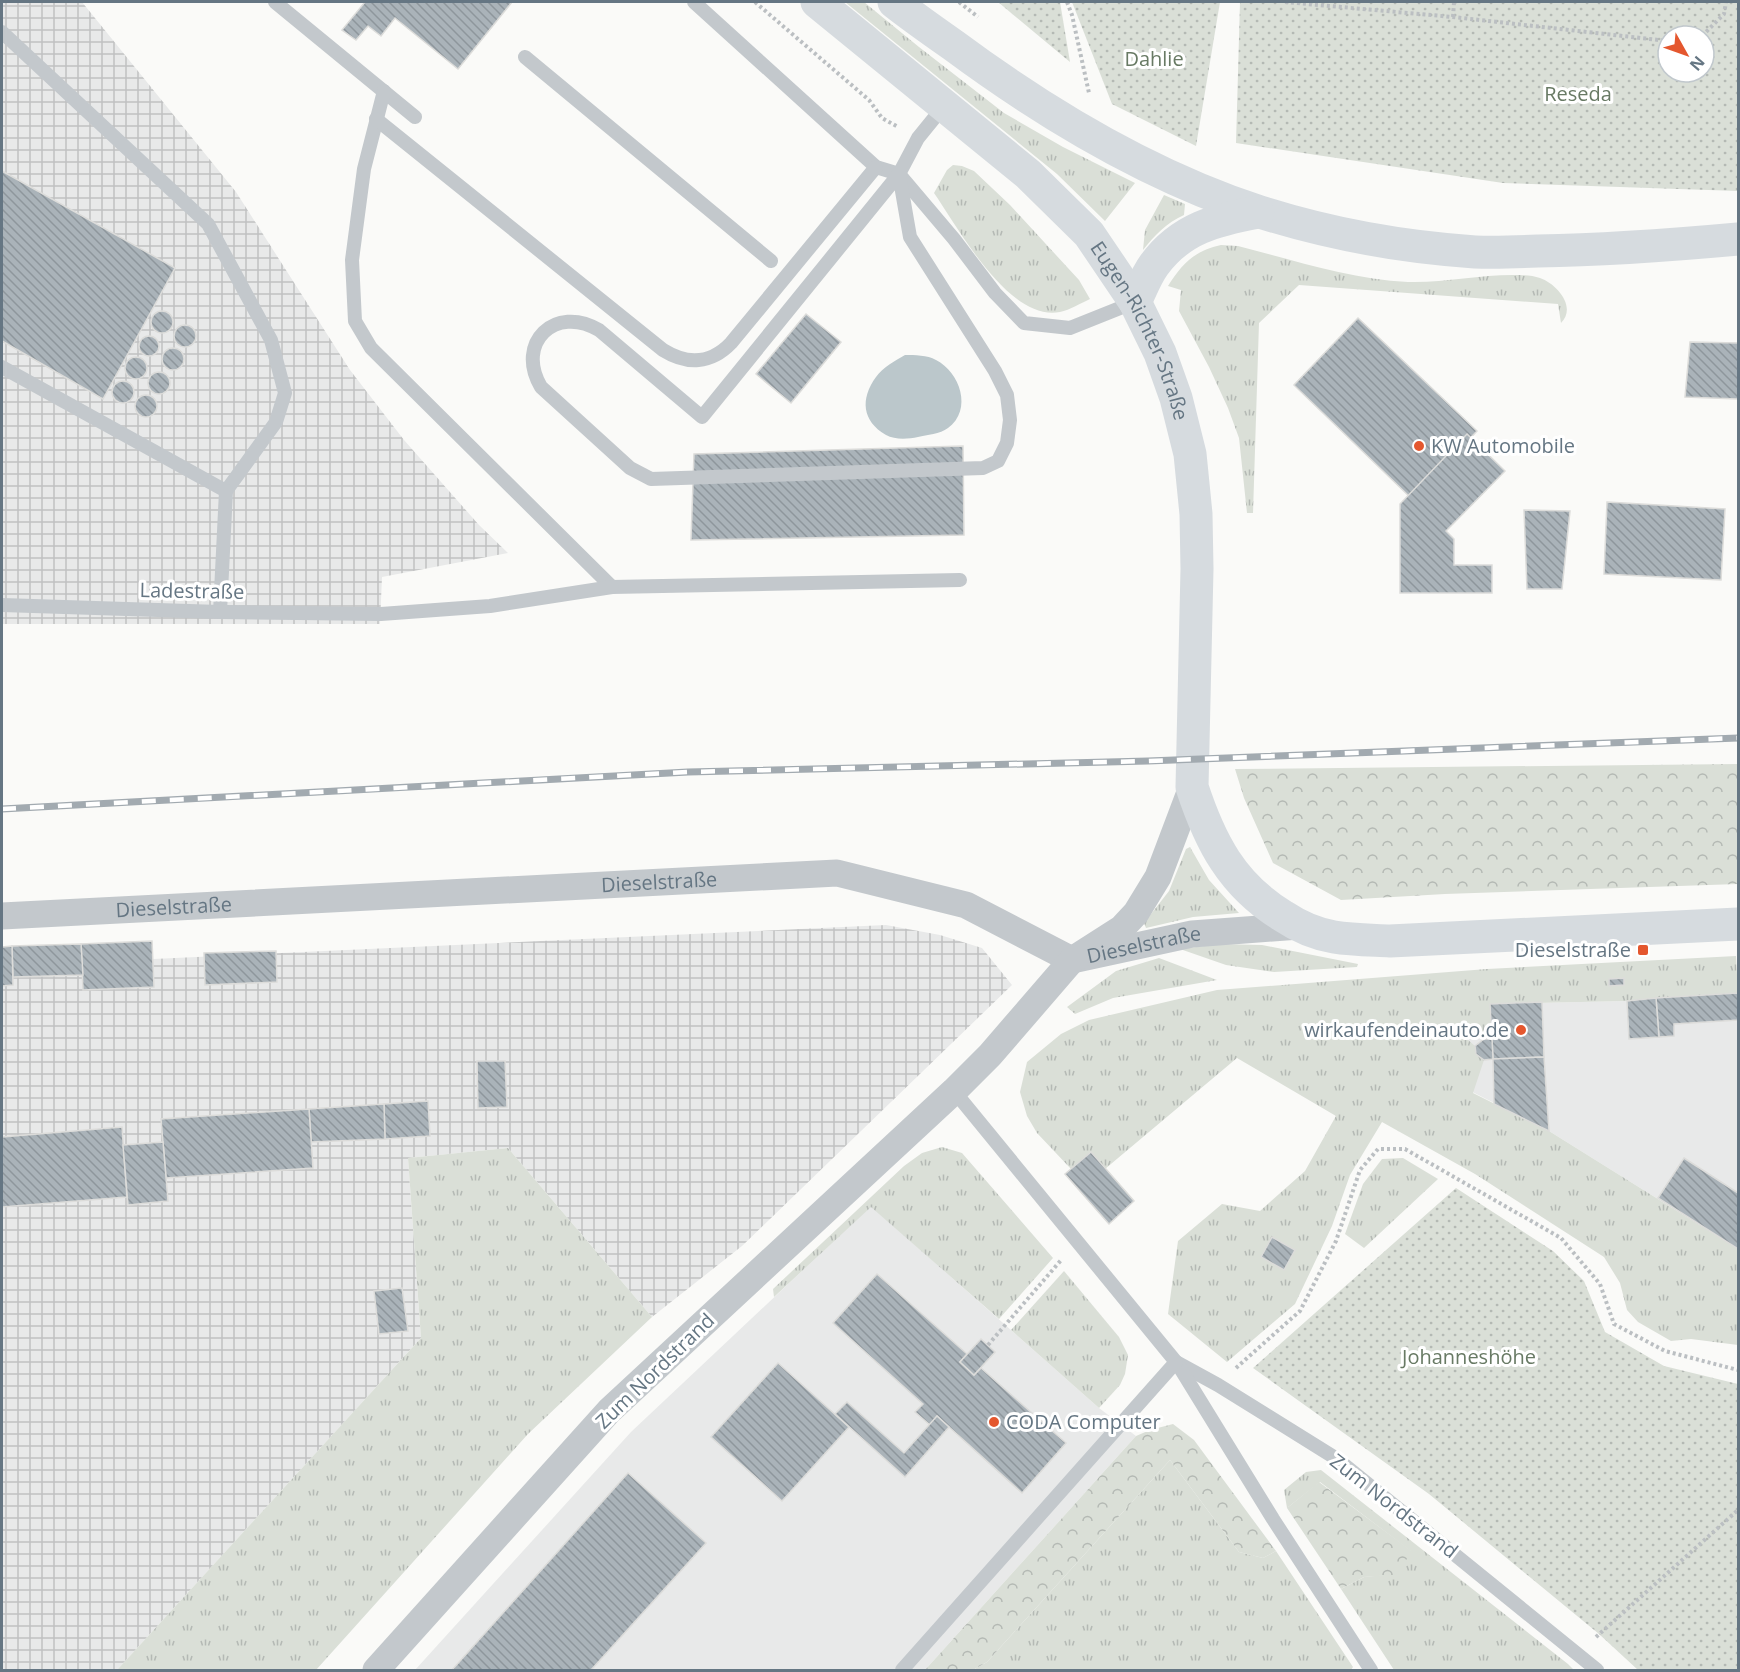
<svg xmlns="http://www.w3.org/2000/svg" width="1740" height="1672" viewBox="0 0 1740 1672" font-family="'Open Sans',sans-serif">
<defs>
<pattern id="industrial-grid" width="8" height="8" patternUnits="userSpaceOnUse" patternTransform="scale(1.5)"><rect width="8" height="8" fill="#e8e9e9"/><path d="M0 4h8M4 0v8" fill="none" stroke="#c0c1c2"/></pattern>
<pattern id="grass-tufts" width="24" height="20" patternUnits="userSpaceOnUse" patternTransform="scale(1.5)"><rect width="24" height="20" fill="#dadfd7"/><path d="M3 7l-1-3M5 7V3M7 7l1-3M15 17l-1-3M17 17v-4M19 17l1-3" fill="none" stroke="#b4b9b4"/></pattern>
<pattern id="forest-crowns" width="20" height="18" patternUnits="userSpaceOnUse" patternTransform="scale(1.5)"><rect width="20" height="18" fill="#dadfd7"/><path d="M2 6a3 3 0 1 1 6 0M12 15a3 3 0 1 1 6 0" fill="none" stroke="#b4b9b4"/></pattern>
<pattern id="park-dots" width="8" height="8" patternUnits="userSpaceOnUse" patternTransform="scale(1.5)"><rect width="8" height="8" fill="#dadfd7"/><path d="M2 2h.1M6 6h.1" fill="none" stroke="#b4b9b4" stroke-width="1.8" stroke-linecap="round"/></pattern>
<pattern id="building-back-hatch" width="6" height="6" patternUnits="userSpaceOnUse" patternTransform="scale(1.5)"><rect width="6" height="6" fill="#aab3b9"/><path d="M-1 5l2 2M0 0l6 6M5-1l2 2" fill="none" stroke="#8e969c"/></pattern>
</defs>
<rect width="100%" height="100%" fill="#fafaf8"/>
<!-- built -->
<g fill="#e8e9e9">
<path d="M1738,989V1249L1549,1131L1323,1016L1490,1004L1627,1001L1737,993Z"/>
<path d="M871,1206L1099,1408L1136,1436L925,1670H415L631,1432Z"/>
</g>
<!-- industrial -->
<g fill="url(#industrial-grid)">
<path d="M2,2H82L236,192L350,370L404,440L479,525L508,553L382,577L380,624H2Z"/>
<path d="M886,925L940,935L982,948L1012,985L742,1246L652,1317L508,1148L408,1158L421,1338L117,1670H2V966Z"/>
</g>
<!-- grass -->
<g fill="url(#grass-tufts)">
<path d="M845,2H864L919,47L1004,113L1063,147L1135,183L1105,221L1057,174Z"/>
<path d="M953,165L962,166L974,171L1010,205L1079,280L1090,299C1081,303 1070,310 1060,312C1009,322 959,229 934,193L947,170Z"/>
<path d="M1164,195L1185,204L1184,215C1166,223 1155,235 1143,250L1145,230Z"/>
<path d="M1221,245L1238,246C1294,260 1350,279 1408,282C1443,283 1478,275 1513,275C1521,275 1532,275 1540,278C1557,284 1577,307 1561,323L1558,304L1299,285L1259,323L1253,513H1247L1239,438L1228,408L1209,367L1179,311L1181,290L1168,286C1182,264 1194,251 1221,245Z"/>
<path d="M1190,847L1209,880L1239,913L1193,917L1146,928L1144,923L1169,891L1186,849Z"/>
<path d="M1220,944L1262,945L1358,964L1357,967L1274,972L1226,965L1180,949Z"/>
<path d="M1736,956L1738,993L1627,1001L1491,1004L1492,1039H1484L1475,1031L1467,1039L1475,1046L1476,1054L1484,1060L1473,1093L1549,1131L1738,1249V1345L1691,1339L1671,1341L1638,1322L1627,1310L1620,1283L1604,1257L1475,1174L1382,1122L1350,1175L1332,1226L1295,1304L1227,1362L1168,1314L1178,1241L1222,1204L1260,1211L1305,1171L1336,1116L1237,1058L1105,1169H1071L1037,1133L1027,1116L1020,1092L1027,1062L1061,1034L1089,1020L1217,990L1487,969Z"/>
<path d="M1159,958L1217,980L1113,998L1075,1014L1067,1007L1116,971Z"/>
<path d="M942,1147L962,1153L1053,1258L999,1319L871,1207L774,1297L773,1289L904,1166L922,1153Z"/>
<path d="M508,1148L652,1317L528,1434L316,1670H117L421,1338L408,1158Z"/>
<path d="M1403,1158L1438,1179L1364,1248L1345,1234L1363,1184L1382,1159Z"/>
<path d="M1064,1271L1119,1337L1128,1355L1125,1374L1120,1385L1099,1408L1011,1330Z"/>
<path d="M1170,1460L1239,1552L1263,1558L1276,1551L1353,1667L1351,1670H973L987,1662Z"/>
<path d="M1321,1470L1568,1664L1574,1670H1394L1341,1589L1364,1577L1393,1574L1412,1552L1320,1482L1287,1508L1284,1490L1306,1472Z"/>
</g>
<!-- forest -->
<g fill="url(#forest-crowns)">
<path d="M1738,764V884L1445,894L1341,900L1273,863L1244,798L1235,769Z"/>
<path d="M1173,1424L1194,1440L1276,1551L1263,1558L1239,1552L1170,1460L987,1662L973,1670H925L1136,1436L1150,1430Z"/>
<path d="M1319,1482L1413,1552L1393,1575L1364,1577L1341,1589L1287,1508Z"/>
</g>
<!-- park -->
<g fill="url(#park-dots)" fill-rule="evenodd">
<path d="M998,2H1060L1070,62Z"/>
<path d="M1072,2H1220L1196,146L1112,104Z"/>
<path d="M1240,2H1738V191L1503,183L1236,143ZM1668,36H1704V72H1668Z"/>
<path d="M1456,1188L1553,1251L1584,1281L1605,1332L1664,1366L1738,1384V1670H1638L1599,1634L1429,1494L1253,1368Z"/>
</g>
<!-- water -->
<path fill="#bbc7cb" d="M905,355C915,355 927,355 936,360C960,372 973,410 948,428C940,434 927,435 918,437C908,439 895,440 886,435C862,421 860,399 876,377C883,367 895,361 905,355Z"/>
<!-- building -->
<g fill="url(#building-back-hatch)" stroke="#dcdcda" stroke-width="1.5">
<path d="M365,2H512L458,69L395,18L381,36L368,26L356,40L342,30Z"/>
<path d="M2,171L175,268L103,399L2,341Z"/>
<circle cx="162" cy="322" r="11"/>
<path d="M806,314L841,342L791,403L756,374Z"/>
<path d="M1358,318L1477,431L1412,499L1294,385Z"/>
<circle cx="185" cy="336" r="11"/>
<circle cx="149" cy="346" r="10"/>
<path d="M1690,342L1738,343V399L1685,397Z"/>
<circle cx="173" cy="359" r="11"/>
<circle cx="136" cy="368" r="11"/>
<circle cx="159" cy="383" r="11"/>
<circle cx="123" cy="392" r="11"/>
<circle cx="146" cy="406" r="11"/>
<path d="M1467,434L1505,471L1446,531L1454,539V565H1492V593H1400V504Z"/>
<path d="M963,446L964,535L691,540L694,454Z"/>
<path d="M1607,502L1725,509L1721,580L1604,574Z"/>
<path d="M1524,510L1570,511L1562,589H1527Z"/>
<path d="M152,941L154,987L83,990L81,944Z"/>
<path d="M81,944L83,975L13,977L12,946Z"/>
<path d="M12,946L13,985L2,986V947Z"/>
<path d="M276,951L277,982L205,985L204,953Z"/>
<path d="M1624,978V985L1609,986V979Z"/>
<path d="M1738,993V1020L1674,1024V1036L1659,1037L1656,998Z"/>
<path d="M1656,998L1659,1037L1629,1039L1627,1001Z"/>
<path d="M1542,1002L1544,1057L1493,1059L1490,1004Z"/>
<path d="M1484,1039H1492L1493,1059L1484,1060L1476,1054L1475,1046Z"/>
<path d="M1544,1057L1549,1131L1494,1104L1493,1059Z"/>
<path d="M477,1061H505L507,1107L478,1108Z"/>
<path d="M428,1101L430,1136L385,1139L384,1104Z"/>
<path d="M384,1104L385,1139L311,1142L309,1109Z"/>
<path d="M309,1109L313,1168L166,1178L161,1119Z"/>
<path d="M122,1127L127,1197L2,1207V1137Z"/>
<path d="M163,1142L168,1201L128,1205L123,1145Z"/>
<path d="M1091,1152L1134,1201L1109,1224L1065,1174Z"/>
<path d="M1684,1158L1738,1193V1249L1658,1198Z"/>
<path d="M1272,1237L1295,1250L1284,1270L1261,1257Z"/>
<path d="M877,1274L967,1354L960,1362L974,1375L981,1368L1066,1443L1022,1493L937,1416L930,1425L915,1412L923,1404L833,1323Z"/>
<path d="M402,1288L408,1331L379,1334L374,1291Z"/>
<path d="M981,1339L995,1352L974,1375L960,1362Z"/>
<path d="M778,1363L849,1427L782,1501L711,1437Z"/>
<path d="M847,1402L904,1453L937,1416L949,1427L905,1477L835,1414Z"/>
<path d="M628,1473L706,1543L591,1670H452Z"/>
</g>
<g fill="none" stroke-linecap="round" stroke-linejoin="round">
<!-- path -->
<g stroke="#bbbfc2" stroke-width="4" stroke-dasharray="3 3" stroke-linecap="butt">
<path d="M755,2L869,100L882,118L898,127"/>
<path d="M959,2L978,17"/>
<path d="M1067,2L1072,15L1089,93"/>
<path d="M1285,2L1453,17L1668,41"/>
<path d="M1453,17L1454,2"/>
<path d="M1702,36L1724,14L1726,2"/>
<path d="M988,1345L1062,1259"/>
<path d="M1236,1368L1300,1311L1336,1241L1360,1170L1378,1149H1405L1561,1238L1600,1284L1614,1324L1665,1351L1738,1370"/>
<path d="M1596,1637L1738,1510"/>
</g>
<!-- lane -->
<g stroke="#c3c8cc" stroke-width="14">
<path d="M275,2L415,117"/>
<path d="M694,2L876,167L899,174L954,239L995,293L1024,323L1070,328L1135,302"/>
<path d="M2,32L208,224L271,340L285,393L276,422L226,491"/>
<path d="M525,57L771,261"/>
<path d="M384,91L364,169L352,260L355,321L371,348L612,587L960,580"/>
<path d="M376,119L663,350C687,365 711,364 731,343L876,167"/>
<path d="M899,174L910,237L995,371L1007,395L1010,420L1007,443L998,461L983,468L651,479L630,468L541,387C515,343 555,304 599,330L702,417L899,174L918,138L944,106"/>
<path d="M2,367L226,491L220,612"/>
<path d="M2,605L220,612L381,614L490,606L612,587"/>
<path d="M1176,1362L1218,1385L1337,1459L1597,1670"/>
<path d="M1177,1363L1273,1519L1371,1670"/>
<path d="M902,1670L1176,1362L954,1091"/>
</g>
<!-- street -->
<g stroke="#c3c8cc" stroke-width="27">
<path id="s1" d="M2,916L837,873L966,905L1072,960L1192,934L1299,926"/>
<path d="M376,1670L609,1411L954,1091L990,1055L1072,960L1122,928L1136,913L1158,877L1192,787"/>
</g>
<!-- secondary -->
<g stroke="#d6dbdf" stroke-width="33">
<path id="s2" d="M817,2L1028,174L1089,234L1135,302L1160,353L1176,398L1190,454L1196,514L1197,569L1192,787C1210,842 1232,885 1283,916C1298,926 1316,934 1334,937C1352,940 1371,940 1390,941L1738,924"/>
<path d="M894,2C913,17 933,31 953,45C1046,114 1149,176 1260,212C1329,234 1402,247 1475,252C1496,253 1517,252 1538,251C1605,250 1672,245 1738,239"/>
<path d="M1135,302C1141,290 1146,276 1154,265C1181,228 1216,220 1258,212"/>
</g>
<!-- rail casing -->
<g stroke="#a2aab0" stroke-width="7">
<path id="rail" d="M2,809L688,772L1148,761L1738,738"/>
</g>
<!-- rail -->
<use href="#rail" stroke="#fff" stroke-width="4.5" stroke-dasharray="14" stroke-linecap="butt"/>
</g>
<!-- markers -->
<g fill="#e4572e" stroke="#fff" stroke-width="2">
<circle cx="1419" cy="446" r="6"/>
<rect x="1637" y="944" width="12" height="12" rx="3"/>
<circle cx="1521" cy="1030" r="6"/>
<circle cx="994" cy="1422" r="6"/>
</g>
<g text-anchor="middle" stroke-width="6" stroke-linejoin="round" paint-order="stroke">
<!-- park labels -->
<g font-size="20" fill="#687a64" stroke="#fff">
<text x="1154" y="66">Dahlie</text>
<text x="1578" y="101">Reseda</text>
<text x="1469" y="1364">Johanneshöhe</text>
</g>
<!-- street labels -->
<g font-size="20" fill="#657683" stroke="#fff">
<text dy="7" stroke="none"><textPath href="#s2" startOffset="468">Eugen-Richter-Straße</textPath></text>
<text transform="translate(192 591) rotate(1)" y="7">Ladestraße</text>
<text dy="7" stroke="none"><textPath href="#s1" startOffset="658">Dieselstraße</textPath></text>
<text dy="7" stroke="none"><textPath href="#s1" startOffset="172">Dieselstraße</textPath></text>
<text dy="7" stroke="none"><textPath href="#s1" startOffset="1162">Dieselstraße</textPath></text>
<text transform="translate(655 1371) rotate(-44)" y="7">Zum Nordstrand</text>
<text transform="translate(1394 1506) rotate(38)" y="7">Zum Nordstrand</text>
</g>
<!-- poi labels -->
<g font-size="20" fill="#657683" stroke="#fff" text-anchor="start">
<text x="1431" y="453">KW Automobile</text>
<text x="1631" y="957" text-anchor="end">Dieselstraße</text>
<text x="1509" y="1037" text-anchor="end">wirkaufendeinauto.de</text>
<text x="1006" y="1429">CODA Computer</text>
</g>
</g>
<!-- border -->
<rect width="1740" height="1672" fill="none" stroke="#657683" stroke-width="6"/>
<!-- north arrow -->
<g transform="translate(1686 54) rotate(130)"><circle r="28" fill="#ffffff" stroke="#c1c8cd" stroke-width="1.5"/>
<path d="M0-4.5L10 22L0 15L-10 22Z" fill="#e4572e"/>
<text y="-9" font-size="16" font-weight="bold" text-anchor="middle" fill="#657683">N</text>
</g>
</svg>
